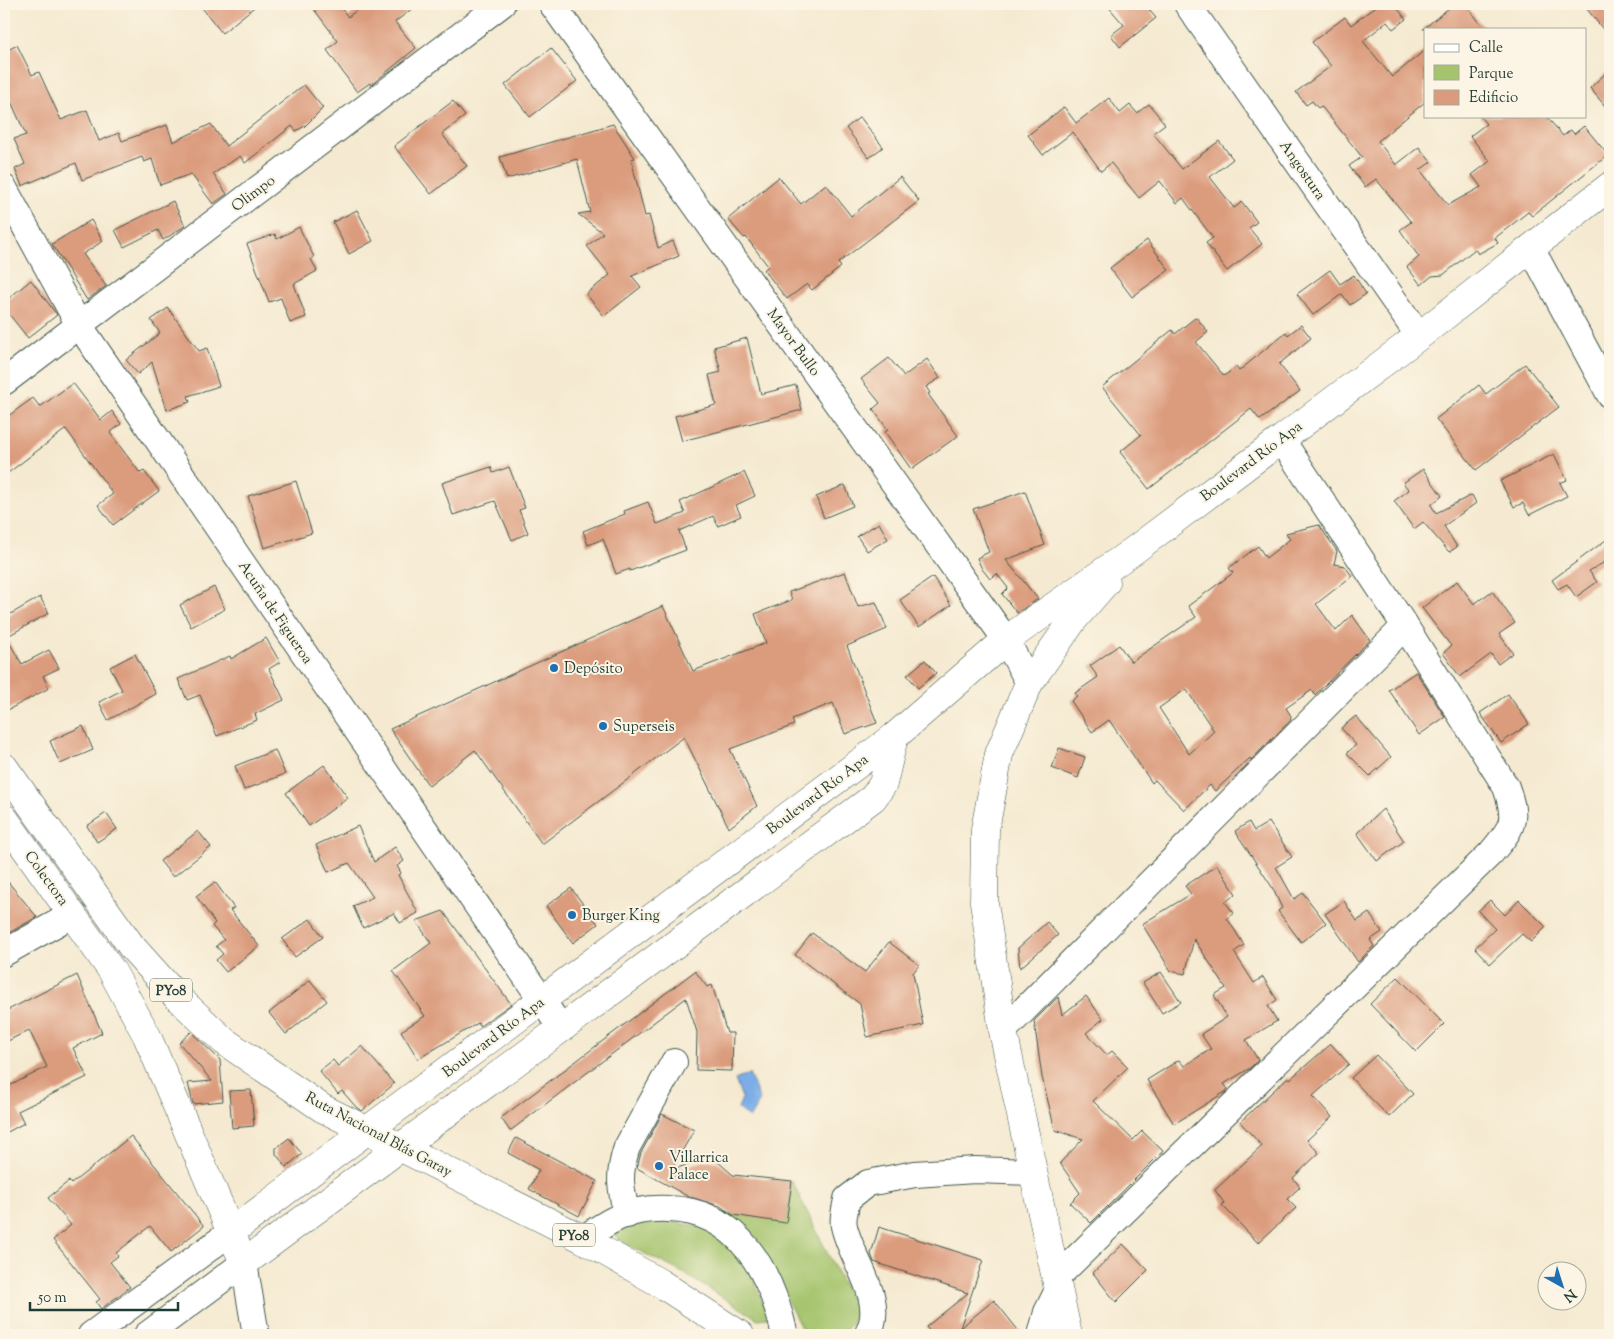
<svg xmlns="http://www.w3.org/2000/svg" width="1614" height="1339" viewBox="0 0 1614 1339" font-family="'Sorts Mill Goudy',serif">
<rect width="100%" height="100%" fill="#fcf5e5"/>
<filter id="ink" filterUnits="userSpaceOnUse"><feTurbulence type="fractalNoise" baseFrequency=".02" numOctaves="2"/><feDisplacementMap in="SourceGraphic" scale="10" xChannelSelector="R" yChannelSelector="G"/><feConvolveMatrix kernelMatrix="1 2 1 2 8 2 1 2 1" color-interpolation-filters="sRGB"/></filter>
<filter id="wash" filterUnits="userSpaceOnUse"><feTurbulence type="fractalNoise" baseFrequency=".0096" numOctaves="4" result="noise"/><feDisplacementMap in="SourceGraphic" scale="20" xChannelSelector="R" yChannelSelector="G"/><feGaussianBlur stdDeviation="1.12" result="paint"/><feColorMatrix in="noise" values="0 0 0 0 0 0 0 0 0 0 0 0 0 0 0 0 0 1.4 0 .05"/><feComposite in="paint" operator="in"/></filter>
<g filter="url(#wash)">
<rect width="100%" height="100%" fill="#f5ead1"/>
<!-- green -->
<g fill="#a5c46d" stroke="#628050">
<path d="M792,1181L856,1311V1318L846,1330L817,1335L808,1333L801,1328L788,1302L719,1213L786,1222Z"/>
<path d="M648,1218L710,1228L748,1261L768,1318L758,1319L683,1273L620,1241L615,1236L616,1231Z"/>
</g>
<!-- water -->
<path fill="#7cade8" stroke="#4e758e" d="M749,1074L760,1100L750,1118L738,1109L742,1098L735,1080Z"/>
<g id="blocks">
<!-- building -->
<g fill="#db9b7d" fill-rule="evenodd">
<path d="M199,4H258L222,33Z"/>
<path d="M310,4H338L348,17L365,4H418L395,22L416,48L371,85L370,83L357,92L327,50L338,41Z"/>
<path d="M1106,4H1144L1156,18L1120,47L1111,35L1124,25Z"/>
<path d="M1379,4H1394L1406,19L1393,29L1387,22L1363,41L1392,77L1425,50V102L1378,141L1396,165L1419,147L1431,162L1420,170L1448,205L1481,187L1472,175L1490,161L1470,136L1486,124L1480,116H1546L1563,136L1571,130L1574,134L1584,126L1608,155L1532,216L1528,212L1495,238L1498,243L1478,254L1475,249L1443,275L1432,276L1421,285L1407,267L1419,257L1400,230L1411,222L1376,179L1365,187L1349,166L1362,157L1321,106L1318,108L1312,101L1306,105L1296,92L1331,66L1312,42L1345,17L1351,25Z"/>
<path d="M1454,4H1465L1485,29H1423Z"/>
<path d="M1583,4H1610V38Z"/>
<path d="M17,45L32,75L39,72L61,120L87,110L99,141L119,133L122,141L167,125L173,142L211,124L226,146L304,85L323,108L305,126L296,131L292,126L245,163L240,156L213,174L227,194L213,204L191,174L160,185L152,159L144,162L142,157L82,180L76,163L22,186L15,169L25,164L14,139L26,135L4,86V52Z"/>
<path d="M551,48L577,81L530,117L505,85Z"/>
<path d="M1610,69V112L1590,88Z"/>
<path d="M1109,98L1120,113L1130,105L1137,113L1149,104L1165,124L1153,133L1182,169L1219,141L1233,159L1210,177L1234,208L1242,202L1257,222L1249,228L1262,244L1227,271L1206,243L1213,238L1183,198L1177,203L1160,181L1139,198L1111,163L1101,171L1073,132L1043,155L1028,135L1064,107L1076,123Z"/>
<path d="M453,101L465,116L442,134L467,166L431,194L394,146Z"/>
<path d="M860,117L883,147L869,158L846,128Z"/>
<path d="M613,124L635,158L631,159L645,216L649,215L658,248L673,241L679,256L632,276L641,287L604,316L586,294L610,275L587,246L603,233L578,214L590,212L577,159L507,179L500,157Z"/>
<path d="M779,177L801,204L826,184L851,216L900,177L919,201L838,263L841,267L812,290L807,284L787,299L764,270L768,266L746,237L744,238L728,219Z"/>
<path d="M173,201L185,226L163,240L158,230L124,247L115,230Z"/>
<path d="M357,210L373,241L349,254L333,222Z"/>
<path d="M91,220L103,241L83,254L106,286L87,300L52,244Z"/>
<path d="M299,227L314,257L311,259L317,271L294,284L306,317L290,323L281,298L269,302L247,244L275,234L277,239Z"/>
<path d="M1147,240L1169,270L1132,297L1110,268Z"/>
<path d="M1330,270L1340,284L1354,275L1366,294L1350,305L1342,294L1313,315L1297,294Z"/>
<path d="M31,280L57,315L28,338L4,308V302Z"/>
<path d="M168,308L199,351L207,348L219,386L188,396L190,402L167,410L152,362L138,374L126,360L160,333L151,320Z"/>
<path d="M1196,317L1208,332L1196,342L1224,376L1236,367L1239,371L1286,332L1288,335L1301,325L1311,338L1279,364L1300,391L1260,420L1251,409L1149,489L1120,452L1141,435L1102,387L1172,330L1175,334Z"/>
<path d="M747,338L761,394L796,385L802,410L682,441L675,416L716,405L709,375L721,372L714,347Z"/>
<path d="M889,358L904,376L927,359L940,378L926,387L930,393L928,394L958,436L911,469L885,432L888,430L873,409L880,403L861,379Z"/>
<path d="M1525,364L1559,407L1476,470L1436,419L1479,385L1486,394Z"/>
<path d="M73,383L101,420L112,411L121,424L110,433L140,473L144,471L159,491L113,525L98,505L113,494L66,429L4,476V419L33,398L40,407Z"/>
<path d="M1554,454L1567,480L1560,483L1567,496L1529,515L1523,503L1514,507L1500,481Z"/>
<path d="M491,467L493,473L509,467L525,508L519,510L528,533L512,540L495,501L453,515L442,483Z"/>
<path d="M1423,469L1442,496L1431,505L1436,513L1472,495L1476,503L1444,526L1457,547L1449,552L1423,522L1414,529L1394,501L1409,490L1403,483Z"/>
<path d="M744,472L755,496L736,505L741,516L718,526L713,516L679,531L686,550L630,571V569L616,574L603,539L588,545L583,531L625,514L624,511L648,502L657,524L685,513L680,502Z"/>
<path d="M296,481L312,533L264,548L248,496Z"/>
<path d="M845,485L853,506L824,518L816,497Z"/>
<path d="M1025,491L1045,545L1006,560L1038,599L1017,613L1002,594L1008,588L997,574L990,579L982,569L977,558L989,552L973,509Z"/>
<path d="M879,523L888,539L867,551L857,536Z"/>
<path d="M1319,525L1337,551L1334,564L1345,566L1352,576L1316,604L1336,631L1352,615L1370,640L1315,695L1312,690L1286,708L1291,716L1290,721L1251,760L1250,758L1215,791L1210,785L1184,810L1155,780L1152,783L1109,720L1092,732L1071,701L1077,696L1075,693L1098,677L1090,666L1119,645L1131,662L1196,617L1188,606L1233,573L1229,568L1258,546L1266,558L1290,539L1286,533ZM1186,689L1214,731L1189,754L1159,708Z"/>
<path d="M1610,537V559L1589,571L1597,582L1576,597L1567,584L1558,589L1552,580Z"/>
<path d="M845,572L858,607L876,602L887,629L847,646L877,723L845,734L833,703L792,719L794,725L730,749L757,806L729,828L684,737L542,844L475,750L429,786L390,729L663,606L693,671L766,643L755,614L792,600L789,592Z"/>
<path d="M933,577L951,605L919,627L900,600Z"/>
<path d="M1457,581L1474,604L1492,591L1515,623L1499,634L1513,653L1498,664L1491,654L1460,677L1443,653L1451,646L1422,608Z"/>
<path d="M214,587L225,609L191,627L180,605Z"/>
<path d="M40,597L49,613L6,637L22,664L49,650L59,668L43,676L49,688L4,712V618Z"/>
<path d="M266,638L280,662L269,669L284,700L255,714L257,720L217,736L200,695L187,700L178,679L230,656L231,659Z"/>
<path d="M135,654L156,694L108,720L99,702L122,690L110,667Z"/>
<path d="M925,660L936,673L918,688L907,675Z"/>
<path d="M1416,672L1445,717L1419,735L1389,690Z"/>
<path d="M1508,694L1529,724L1501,743L1480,713Z"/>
<path d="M1356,716L1391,757L1370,776L1347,753L1356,745L1341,728Z"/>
<path d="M83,726L93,750L60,764L50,741Z"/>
<path d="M1059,748L1085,757L1078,778L1052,768Z"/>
<path d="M275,750L285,774L244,790L235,766Z"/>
<path d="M324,765L348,798L309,826L286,793Z"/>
<path d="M1383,809L1404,841L1377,861L1357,833Z"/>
<path d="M106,813L117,829L97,842L87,826Z"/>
<path d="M1249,822L1254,831L1269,822L1292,857L1276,867L1294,899L1303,893L1326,923L1301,942L1278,911L1282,908L1272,887L1235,831Z"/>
<path d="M358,826L374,862L395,847L404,861L397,866L401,873L398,875L418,913L400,923L394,913L363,928L353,906L373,897L349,863L328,872L316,845Z"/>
<path d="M198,831L211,847L173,877L160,861Z"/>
<path d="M1217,865L1236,894L1225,902L1234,913L1227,918L1244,945L1234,952L1254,983L1263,977L1277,1000L1268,1006L1277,1021L1246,1040L1258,1060L1250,1068L1224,1084L1228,1089L1225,1092L1174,1124L1147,1080L1179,1060L1184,1066L1211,1049L1201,1034L1227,1017L1214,995L1226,988L1194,939L1185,974L1171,971L1142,924L1191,894L1185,886Z"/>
<path d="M4,877L37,917L7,934L4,930Z"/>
<path d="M215,882L234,908L230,910L259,946L226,972L216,960L223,954L216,946L224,940L212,926L215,923L196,896Z"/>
<path d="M571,888L598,924L573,943L546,906Z"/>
<path d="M1490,900L1505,915L1519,900L1546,927L1531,942L1522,934L1490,964L1475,948L1495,929L1478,911Z"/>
<path d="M1344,901L1357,921L1369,913L1382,932L1370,940L1374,946L1358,962L1325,914Z"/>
<path d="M443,911L511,1004L480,1026L478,1023L418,1059L401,1031L425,1016L393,971L431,943L416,921Z"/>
<path d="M310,919L323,937L295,957L282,939Z"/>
<path d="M1047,922L1058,935L1020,968L1018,948Z"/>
<path d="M812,933L865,972L889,942L919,965L913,973L923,1025L867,1037L860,1004L795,955Z"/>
<path d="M695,971L707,987L712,985L727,1033H733L732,1071L696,1070L697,1032L686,998L510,1131L501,1118Z"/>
<path d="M1161,972L1181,1002L1162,1013L1143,983Z"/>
<path d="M77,975L102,1033L73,1048L87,1077L18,1111L24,1123L4,1134V1082L7,1087L47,1067L29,1030L4,1043V1012Z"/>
<path d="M1398,977L1444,1024L1416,1052L1370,1004Z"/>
<path d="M310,980L327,1001L286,1034L269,1013Z"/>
<path d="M1086,996L1103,1019L1086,1033L1107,1055L1112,1051L1128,1067L1093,1101L1133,1140L1142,1131L1163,1151L1091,1223L1070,1203L1080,1193L1060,1163L1083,1139L1055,1130L1042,1077L1034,1021L1058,997L1062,1015Z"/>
<path d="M191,1032L220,1060L223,1101L193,1104L188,1083L212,1081L179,1043Z"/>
<path d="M1331,1044L1349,1064L1313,1096L1332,1117L1307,1140L1319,1153L1293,1178L1300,1187L1287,1199L1296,1208L1258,1243L1222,1205L1224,1203L1215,1190L1262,1146L1240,1122L1288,1077L1290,1079Z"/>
<path d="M362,1046L394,1084L362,1111L357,1108L342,1091L338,1094L319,1071L333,1060L338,1066Z"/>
<path d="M1376,1055L1413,1094L1389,1117L1351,1078Z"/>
<path d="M251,1090L254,1126L232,1128L229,1091Z"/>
<path d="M662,1114L694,1130L672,1169L709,1160L718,1162L733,1175L792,1181L786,1223L733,1215L720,1206L687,1196L637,1168L641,1153Z"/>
<path d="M131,1136L204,1226L171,1252L150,1226L116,1253L118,1256L110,1262L130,1287L101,1309L96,1302L100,1299L53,1240L71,1225L48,1198L69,1181L71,1184Z"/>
<path d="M289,1138L302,1154L286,1167L276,1154V1148Z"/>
<path d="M516,1138L597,1181L579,1216L529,1189L539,1170L508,1153Z"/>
<path d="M879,1227L983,1260L960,1328L994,1300L1022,1335H933L926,1327L968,1293L874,1262L871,1254Z"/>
<path d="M1123,1244L1148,1270L1116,1302L1093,1273Z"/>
</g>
</g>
</g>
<g filter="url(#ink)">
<use href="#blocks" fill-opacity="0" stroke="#3f574c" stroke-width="1"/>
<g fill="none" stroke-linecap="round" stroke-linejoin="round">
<!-- minor casing -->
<g stroke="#3f574c" stroke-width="28">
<g id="minor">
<path d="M552,4L1006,640L1029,683"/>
<path d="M1187,4L1419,336"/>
<path d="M4,188L79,325L561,1028"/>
<path d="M1531,248L1610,395"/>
<path d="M4,382L502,4"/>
<path d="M4,953L73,914"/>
<path d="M1003,1031L1405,626"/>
<path d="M627,1215C620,1187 618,1174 627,1147L674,1062"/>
<path d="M583,1239C594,1231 606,1223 619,1217C634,1211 651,1208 668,1209C739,1210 771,1273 785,1335"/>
<path d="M1056,1278L1491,853C1513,827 1518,821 1506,787L1405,626L1281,439"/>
<path d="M91,1335L231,1232"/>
<path d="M147,1335L244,1263L256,1335"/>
<path d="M867,1335C888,1301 851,1260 844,1226C842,1218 846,1207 847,1199L868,1183L915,1174L975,1170L1033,1172"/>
<path d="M1041,1335L1047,1312L1058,1290"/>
</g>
</g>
<!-- major casing -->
<g stroke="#3f574c" stroke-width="29">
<g id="major">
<path d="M4,818L112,971L147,1036L244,1263L873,798L883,784L894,737"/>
<path d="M231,1232L894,737L1006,640L1133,551L1419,336L1610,186"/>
<path d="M1068,1335L1003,1031L984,902L985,830L999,754L1029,683L1074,619L1106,582"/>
</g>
</g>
<!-- highway casing -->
<g stroke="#3f574c" stroke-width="29">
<path id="highway" d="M4,767L132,947L176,996L224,1041L322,1108L583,1239L660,1283L740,1335"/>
</g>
<!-- minor -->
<use href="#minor" stroke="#fff" stroke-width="26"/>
<!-- major -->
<use href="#major" stroke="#fff" stroke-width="28"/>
<!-- highway -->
<use href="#highway" stroke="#fff" stroke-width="28"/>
</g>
</g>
<!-- markers -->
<g fill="#1f6fb2" stroke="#fcf5e5" stroke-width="2">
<circle cx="554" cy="668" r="5"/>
<circle cx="603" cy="726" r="5"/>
<circle cx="572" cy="915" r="5"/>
<circle cx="659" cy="1166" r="5"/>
</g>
<g text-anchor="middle" stroke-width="4" stroke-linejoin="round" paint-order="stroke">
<!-- shield labels -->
<g fill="#fcf5e5" stroke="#617469" stroke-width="1">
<rect x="150" y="978.5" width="42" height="23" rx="4"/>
<rect x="553" y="1223.5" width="42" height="23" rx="4"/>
</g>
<g font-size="14" font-weight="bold" fill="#1f3d34">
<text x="171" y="995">PY08</text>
<text x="574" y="1240">PY08</text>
</g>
<!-- street labels -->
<g font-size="15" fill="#1f3d34" stroke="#fcf5e5">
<text transform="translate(1303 170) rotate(55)" y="5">Angostura</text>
<text transform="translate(253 193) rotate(-37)" y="5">Olimpo</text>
<text transform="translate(794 342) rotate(54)" y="5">Mayor Bullo</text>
<text transform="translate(1251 461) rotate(-37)" y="5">Boulevard Río Apa</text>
<text transform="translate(276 612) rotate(56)" y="5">Acuña de Figueroa</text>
<text transform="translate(817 794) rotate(-37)" y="5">Boulevard Río Apa</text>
<text transform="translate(47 878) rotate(54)" y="5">Colectora</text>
<text transform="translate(493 1037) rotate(-37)" y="5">Boulevard Río Apa</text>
<text transform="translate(379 1134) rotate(28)" y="5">Ruta Nacional Blás Garay</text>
</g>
<!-- poi labels -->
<g font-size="15" fill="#1f3d34" stroke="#fcf5e5" text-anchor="start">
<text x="564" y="673">Depósito</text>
<text x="613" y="731">Superseis</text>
<text x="582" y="920">Burger King</text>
<text x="669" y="1162">Villarrica<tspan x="669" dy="17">Palace</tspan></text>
</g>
</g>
<!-- margin -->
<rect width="1614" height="1339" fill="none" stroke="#fcf5e5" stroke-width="20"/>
<!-- legend -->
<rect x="1424" y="28" width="162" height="90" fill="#fcf5e5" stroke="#a4ab9e"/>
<rect x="1434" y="44" width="25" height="8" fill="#ffffff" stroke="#a4ab9e"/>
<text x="1469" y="52" font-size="15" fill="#1f3d34">Calle</text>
<rect x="1434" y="65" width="25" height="15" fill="#a5c46d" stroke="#a4ab9e"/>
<text x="1469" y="78" font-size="15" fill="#1f3d34">Parque</text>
<rect x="1434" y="90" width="25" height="15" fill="#db9b7d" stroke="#a4ab9e"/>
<text x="1469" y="102" font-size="15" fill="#1f3d34">Edificio</text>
<!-- north arrow -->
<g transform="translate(1562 1286) rotate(141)"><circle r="24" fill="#fcf5e5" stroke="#a4ab9e"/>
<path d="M0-4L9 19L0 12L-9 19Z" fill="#1f6fb2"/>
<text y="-8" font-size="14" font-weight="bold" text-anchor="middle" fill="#1f3d34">N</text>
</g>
<!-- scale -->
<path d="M30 1302v8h148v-8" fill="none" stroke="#1f3d34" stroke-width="2.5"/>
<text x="38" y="1302" font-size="15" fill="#1f3d34" stroke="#fcf5e5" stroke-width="4" paint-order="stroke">50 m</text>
</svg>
